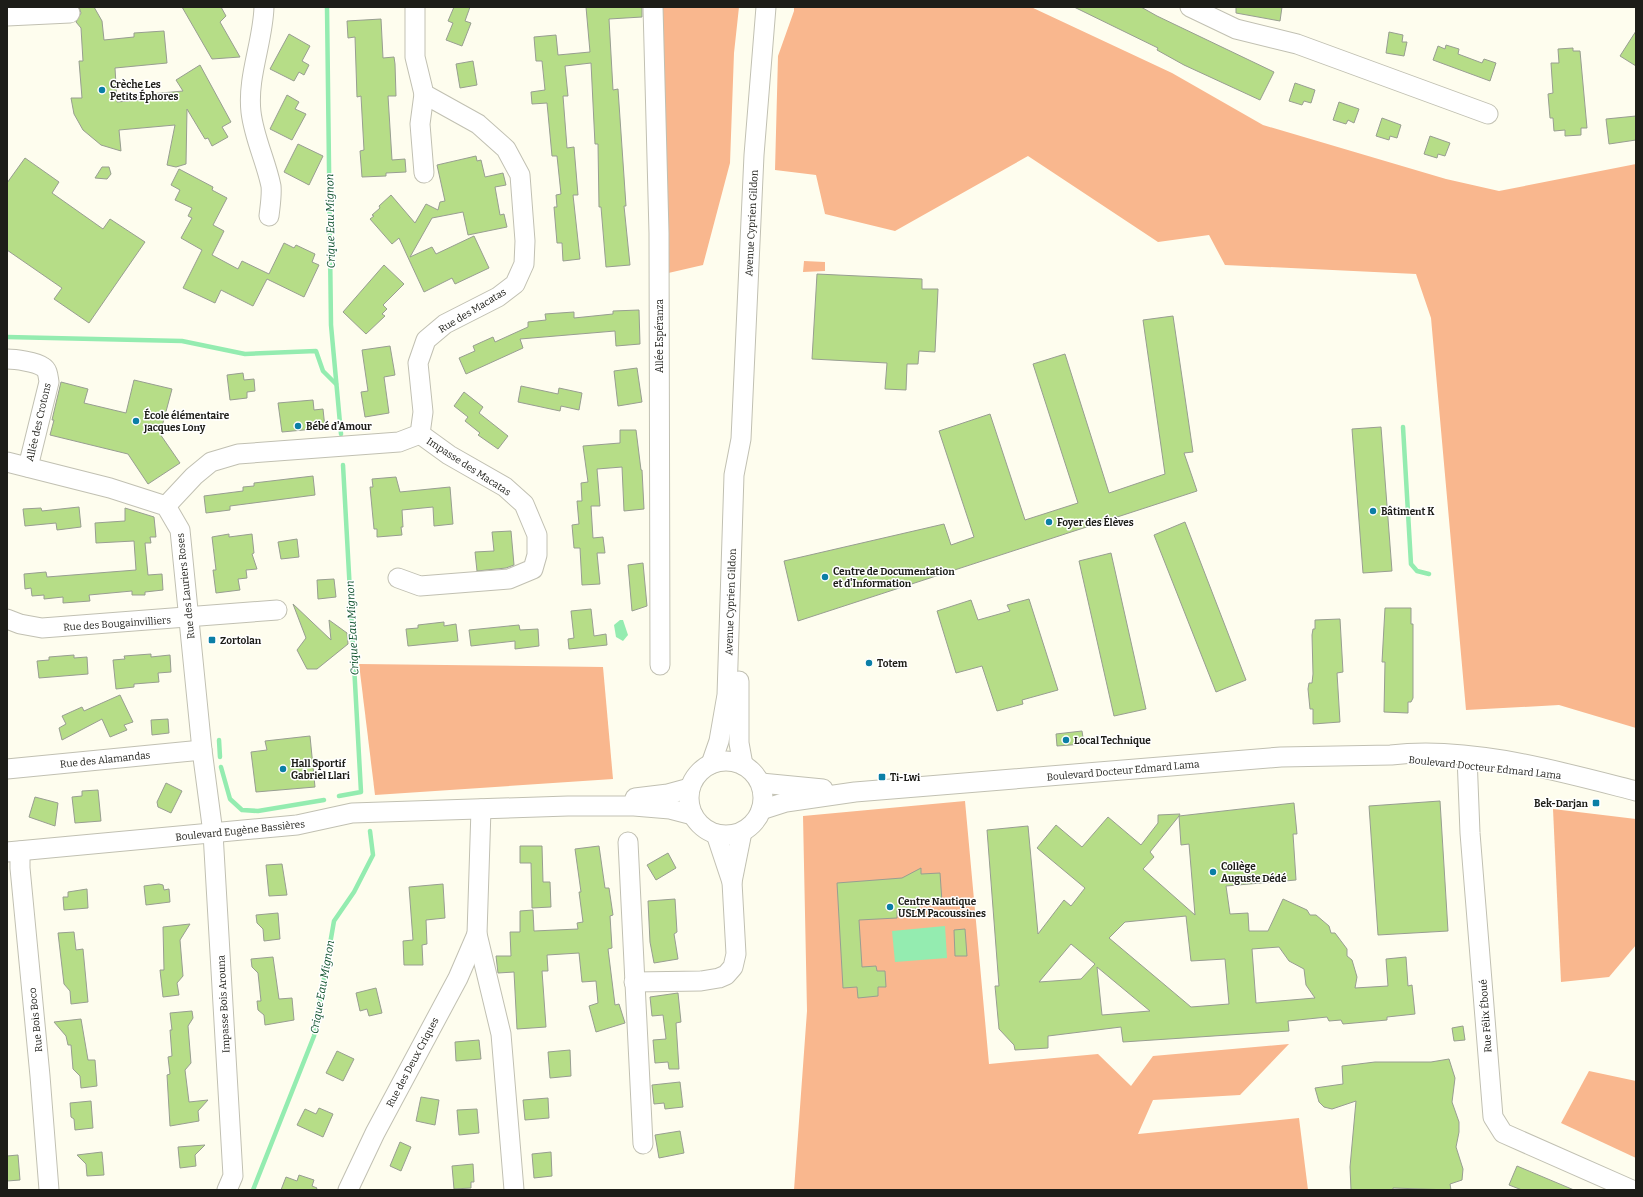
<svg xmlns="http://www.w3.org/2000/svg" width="1643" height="1197" viewBox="0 0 1643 1197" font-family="Bitter,serif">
<rect width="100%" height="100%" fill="#fefdee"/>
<!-- green -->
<g fill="#f9b78e">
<path d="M659,7H739L734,53L730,163L703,265L664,274Z"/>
<path d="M794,7H1031L1172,73L1263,125L1446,179L1499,191L1636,164V728L1559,705L1466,710L1431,318L1416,274L1225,265L1209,235L1158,242L1028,156L895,231L825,214L816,175L775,170L778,56L794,11Z"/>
<path d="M804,261L825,262V271L803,272Z"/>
<path d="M359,664L603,667L613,779L375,795Z"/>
<path d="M965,801L989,1064L1098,1054L1131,1086L1153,1056L1289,1044L1240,1095L1153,1100L1138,1134L1299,1118L1308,1190H794L807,1011L803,816Z"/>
<path d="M1553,809L1636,819V945L1609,977L1561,982Z"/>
<path d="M1589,1071L1636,1081V1158L1561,1123Z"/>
</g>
<!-- water -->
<g fill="#94ecb0">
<path d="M620,620H623L628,635L623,641L616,637L614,625Z"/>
<path d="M945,926L947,958L895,962L892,931Z"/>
</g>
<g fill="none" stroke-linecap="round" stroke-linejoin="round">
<!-- stream -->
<g stroke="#94ecb0" stroke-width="4.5">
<path d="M327,7L331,325L341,434"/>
<path d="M7,337L182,341L245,354L316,351L323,371L336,384"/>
<path d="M1403,427L1411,564L1417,571L1429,574"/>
<path d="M219,740L220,757"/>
<path d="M221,767L230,799L242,810L258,811L324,800"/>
<path d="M339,796L361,792L343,465"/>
<path d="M253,1190L314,1036L334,921L354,892L373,855L370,831"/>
</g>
</g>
<!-- building -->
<g fill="#b6dd87" stroke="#989e91" fill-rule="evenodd">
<path d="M79,7H94L102,21L104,40L134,37V33L164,31L167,63L115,68L117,102L139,100V95L183,91L176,80L200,65L231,122L222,127L228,137L212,146L208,138L205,139L187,109L186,164L176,167L167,165L175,125L119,130L121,151L101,145L83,130L74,114L71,98H82L79,61H83L81,28L76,22L81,13Z"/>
<path d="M182,7H221L226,16L220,22L240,57L212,59Z"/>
<path d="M454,7H470L465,21L471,23L462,46L446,40L453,23L448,21Z"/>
<path d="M586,7H642V17L609,19L613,90L618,89L626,206H624L630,265L606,267L601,207H599L598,144H595L591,63L565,66L568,96H563L567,148L574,147L578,195H573L580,259L563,261L562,243H557L554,207H557L556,195L561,194L557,156H552L547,103L532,104L531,92L545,90L542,61H536L534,37L556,35L558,55L590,52Z"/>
<path d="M1074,7H1141L1157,16L1274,72L1260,100L1184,65L1157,50L1158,48Z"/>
<path d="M1236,7H1282L1280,21L1236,13Z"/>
<path d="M381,19L383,58L394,57L395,64L396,96H388L392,160L405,159L406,172L386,173V176L362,177L360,151L364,150L361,96L357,97L355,37L348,38L347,21Z"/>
<path d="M1636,31V66L1620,56Z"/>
<path d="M1389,32L1403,35L1402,42H1407L1404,56L1386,53Z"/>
<path d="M289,34L310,46L302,61L309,65L304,75L299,72L294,81L270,69Z"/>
<path d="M1446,45L1459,49L1458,54L1482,63L1484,59L1496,63L1490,81L1433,60L1438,46L1445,49Z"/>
<path d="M1573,48V51H1580L1587,128H1581V135L1565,136V130L1554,131L1553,118H1550L1548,94L1553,93L1551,63H1559L1558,49Z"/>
<path d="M473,61L477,85L460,88L456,64Z"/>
<path d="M1295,83L1315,90L1311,103L1304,101L1302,105L1289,101Z"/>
<path d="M287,95L299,102L295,109L306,114L292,140L270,129Z"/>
<path d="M1339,102L1359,109L1354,123L1348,120L1346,124L1333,120Z"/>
<path d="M1636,116V140L1609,144L1606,119Z"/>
<path d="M1382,118L1401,125L1397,138L1390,136L1389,140L1376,136Z"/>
<path d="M1430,136L1450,143L1445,156L1438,154L1437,158L1424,154Z"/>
<path d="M298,144L323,156L309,185L284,172Z"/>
<path d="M476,156L477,161L481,160L485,177L503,173L506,185L495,187L500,215L504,214L507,227L468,235L463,212L432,218L410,257L432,247L436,254L474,236L489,268L455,284L452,278L424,292L399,238L392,244L370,219L374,216L372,215L380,208L379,206L391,195L415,223L426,204L438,210L440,202L445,201L437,165Z"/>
<path d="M25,158L59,182L52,193L103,229L110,219L145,242L89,323L54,299L62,288L7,250V183Z"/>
<path d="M102,167H109L111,174L107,179L95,178Z"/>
<path d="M179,169L213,187L212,190L227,198L213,225L224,231L212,255L238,269L242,261L269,274L284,243L294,248L296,245L315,254L312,262L319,265L304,297L267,279L253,306L221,290L215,303L183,288L202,250L181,238L192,218L188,216L192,208L175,200L180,190L171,185Z"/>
<path d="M384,265L404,284L383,305L387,309L382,314L385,316L366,334L343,312Z"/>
<path d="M817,274L922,279V289H938L935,352L919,351L918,364H907L906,390L885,389L887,363L812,359Z"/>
<path d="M639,310L640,344L616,346L615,331L520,339L523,348L466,374L459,358L475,351L473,346L493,337L495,342L528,327V322L546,320L545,314L574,312V318L613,314V311Z"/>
<path d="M1173,316L1193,452L1184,453L1197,491L798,621L784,561L944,524L951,545L974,537L939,431L990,414L1025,520L1078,503L1033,364L1065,354L1109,493L1165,474L1143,320Z"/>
<path d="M390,346L395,375L384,377L389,413L365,417L361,392L368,391L362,350Z"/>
<path d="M637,368L642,402L618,406L614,371Z"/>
<path d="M243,373L244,380L254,379L255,391L247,392V398L230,400L227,375Z"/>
<path d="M134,380L172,389L160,434L180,463L148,484L128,454L50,435L54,420H52L61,382L88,389L84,403L126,413Z"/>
<path d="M521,386L558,394L559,388L582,393L579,410L561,406L560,411L518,402Z"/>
<path d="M464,392L483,407L479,413L508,436L498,449L478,435L480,433L465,421L468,417L454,406Z"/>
<path d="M313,400L314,410L323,409L325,428L282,432L278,403Z"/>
<path d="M1381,427L1392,571L1363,573L1352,429Z"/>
<path d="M620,430H636L641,470H642L644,509L624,511L622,467L597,469L600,506H591L593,538L603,537L605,553H597L600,584L582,585L580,548H574L572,525L579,524L577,501H582L581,483L588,482L583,446L620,443Z"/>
<path d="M313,476L315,495L230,506V510L206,513L204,496L243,491V487L254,486V483Z"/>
<path d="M396,477L400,492L450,487L453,524L434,526L433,507L402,510L403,527H401L402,535L377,537V529H374L370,487H373L372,479Z"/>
<path d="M79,507L81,527L57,530L56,523L25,526L23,509L41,508L42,511Z"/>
<path d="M125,508L154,517L156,537H150L151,543H145L148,575L162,574L163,590L145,592V595H132V591L89,595L90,601L63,603V597L44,599V595L32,596L31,588L25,589L24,574L46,572L47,577L136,570L134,541L96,543L95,523L125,521Z"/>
<path d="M1185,522L1246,680L1216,692L1154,535Z"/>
<path d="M511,531L514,565L506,568L477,571L475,552L494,551L492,532Z"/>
<path d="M229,534V537L252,534L254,553L252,554L257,569L246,570L247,578L238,579L240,590L216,593L213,570H216L212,537Z"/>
<path d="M297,539L299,557L281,559L278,542Z"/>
<path d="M1111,553L1146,709L1114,716L1079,561Z"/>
<path d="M643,563L647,606L632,611L628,565Z"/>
<path d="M334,579L336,597L318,599L317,580Z"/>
<path d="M1029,599L1058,690L1022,700L1023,704L997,711L982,666L956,673L937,611L971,600L978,620L1010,611L1007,605Z"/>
<path d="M293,604L331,640L329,620L347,633L348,644L317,669H307L297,650L306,638Z"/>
<path d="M1385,608H1411V624H1413V698L1411,702H1408V713L1384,712L1385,662H1382Z"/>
<path d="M591,609L594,636L606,634L607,645L569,649L568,639L574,638L571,611Z"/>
<path d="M1340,619L1343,672L1337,673L1340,722L1313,724V709H1310L1308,689L1309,683H1312L1313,674L1312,635L1313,629H1315V620Z"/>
<path d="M444,622V626L456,624L458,641L408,646L406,629L418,628V625Z"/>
<path d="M519,625L520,630L538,629L539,646L515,649V641L471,646L469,630Z"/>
<path d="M151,654V657L170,655L171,672L158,673L159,682L134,684V687L116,689L113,660L125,659L124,656Z"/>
<path d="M74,655V658L87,657L88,674L39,678L37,661L49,660V657Z"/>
<path d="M120,695L133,722L124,725L127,730L110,737L102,719L62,740L59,728L66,724L62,716L82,707L84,711Z"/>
<path d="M168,719L169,733L152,735L151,720Z"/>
<path d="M1082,731L1084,744L1057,746L1056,734Z"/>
<path d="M310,736L315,787L256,792L251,752L267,750L265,741Z"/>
<path d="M166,783L182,791L171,813L158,807L157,802Z"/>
<path d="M98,790L101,821L75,823L72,797L82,796V791Z"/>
<path d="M35,797L58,803L55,826L29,817Z"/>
<path d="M1440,801L1448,931L1378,935L1369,806Z"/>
<path d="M1294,803L1297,834H1293L1296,880L1226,886L1230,914L1248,913L1249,931H1268L1283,899L1307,910L1310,915H1316L1329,926L1331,933H1335L1347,949V956L1352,960L1357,977L1355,988L1388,986L1386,959L1406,957L1408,986L1412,985L1415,1014L1387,1017V1020L1343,1024L1341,1020L1329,1021L1327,1017L1288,1021L1289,1031L1123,1042L1121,1027L1048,1036V1048L1015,1050L1014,1045L999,1029L995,986H999L987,830L1028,826L1038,934L1064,900L1071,906L1085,888L1037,848L1056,825L1082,847L1108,817L1141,845L1158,823V815L1180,814L1179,816ZM1179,816L1181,845L1189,844L1195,915L1143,869L1154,857L1150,852ZM1186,916L1191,961L1225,959L1229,1004L1191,1007L1109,938L1125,922ZM1071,944L1095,964L1081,979L1039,982ZM1279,947L1289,961L1304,969L1306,985L1315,998L1256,1003L1252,949ZM1097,967L1150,1011L1102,1015Z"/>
<path d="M520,846H542L543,882H550L551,907L532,908L531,863H520Z"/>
<path d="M599,846L605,888H609L613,915L610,916L612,948L608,949L615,1005L619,1004L625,1023L596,1032L589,1006L598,1003L596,981L582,982L579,953L547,955L548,971H542L546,1027L517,1029L514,972L498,973L496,956H511L510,932H520V911L533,910L534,931L578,929L577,923L583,922L579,892H581L575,849Z"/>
<path d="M668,853L676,868L656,880L647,865Z"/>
<path d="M282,864L287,895L269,896L266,865Z"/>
<path d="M921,868V874L940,873L942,902L919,904V909L897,910V918L859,920L862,967L876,966L877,971H885L886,987H878V996L858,998L857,987L843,988L837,883L902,878Z"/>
<path d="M159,884L163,885L164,890L169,889L170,902L146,905L144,886Z"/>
<path d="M443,884L445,918L426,920L427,944L422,945L423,965H404L403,941L413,940L409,887Z"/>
<path d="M87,889L88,908L64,910L63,897H68V892Z"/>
<path d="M675,899L677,932L674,934L678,959L654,963L650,942L648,901Z"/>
<path d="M278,913L280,939L264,941L263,929L257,923L256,915Z"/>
<path d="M190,924L180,940L183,976L177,983L179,995L163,997L160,970H164L163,927Z"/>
<path d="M965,929L967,956H955L954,930Z"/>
<path d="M74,932L76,950L83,949L88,1002L71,1004L70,991L64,984L58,933Z"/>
<path d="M273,957L279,999L292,998L294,1020L265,1025L264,1015L258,1010L257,1001H261L258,973L252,967L251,959Z"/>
<path d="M376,988L382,1013L369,1016L367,1009L360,1011L356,993Z"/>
<path d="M678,993L681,1022L676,1023L679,1069H669L668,1062L655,1063L653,1040L666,1039L663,1015L652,1016L650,997Z"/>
<path d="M192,1011L193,1018L188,1026L191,1063L185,1070L189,1102L208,1100L198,1111L199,1121L170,1126L167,1075L170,1074L168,1057L172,1056L170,1030H172L170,1013Z"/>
<path d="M81,1019L88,1060H95L97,1086L81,1088L80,1076L73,1069L71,1045H68L66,1036L54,1022Z"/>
<path d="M1463,1026L1465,1040L1454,1041L1452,1028Z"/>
<path d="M479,1040L481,1059L456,1061L455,1042Z"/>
<path d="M570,1050L571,1076L550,1078L548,1052Z"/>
<path d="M337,1051L354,1059L343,1081L326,1073Z"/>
<path d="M1449,1059L1455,1078L1452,1102L1459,1122V1132L1456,1147L1463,1169L1462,1180L1450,1184L1451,1190L1393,1188V1190H1351L1350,1167L1356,1101L1332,1109L1324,1107L1319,1102L1315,1088L1343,1084L1342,1066L1375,1062H1431Z"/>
<path d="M680,1082L683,1107L665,1109L664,1103L654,1104L652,1085Z"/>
<path d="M421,1097L439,1100L435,1125L416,1121Z"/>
<path d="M548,1098L549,1118L525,1120L523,1100Z"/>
<path d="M91,1101L93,1128L75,1130L74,1119L71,1117L70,1103Z"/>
<path d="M319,1108L333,1114L323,1137L297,1125L305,1109L316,1114Z"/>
<path d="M477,1109L479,1133L459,1135L457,1110Z"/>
<path d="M680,1131L684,1153L659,1158L655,1135Z"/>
<path d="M400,1142L411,1147L401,1171L390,1166Z"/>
<path d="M205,1145L195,1155L196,1166L180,1168L178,1147Z"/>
<path d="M102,1152L104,1175L87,1176L86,1164L77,1155Z"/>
<path d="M551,1152L552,1176L534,1178L532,1154Z"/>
<path d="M18,1155L20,1180L7,1181V1156Z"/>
<path d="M473,1164L474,1182H471V1188L454,1189L452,1166Z"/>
<path d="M1517,1166L1574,1190H1522L1509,1185Z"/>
<path d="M299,1175L314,1180L312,1186L317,1188L316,1190H281L286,1177L297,1181Z"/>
</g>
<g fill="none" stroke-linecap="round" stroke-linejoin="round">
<!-- minor casing -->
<g stroke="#c1c0b2" stroke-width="21">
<g id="minor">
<path d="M264,7C263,42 247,77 251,112C254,138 266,161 271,186C272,195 270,207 269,216"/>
<path d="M653,7L659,233L660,665"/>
<path d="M1190,7L1236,29L1297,44L1488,114"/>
<path d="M7,16L70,13"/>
<path d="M424,173L420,124L424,94"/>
<path d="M7,359C15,359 36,362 43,367C48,370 48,376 49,382L28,467"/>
<path d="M7,462L110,488L166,506L180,530L202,750L213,833L233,1176L227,1190"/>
<path d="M166,506L194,476L211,462L238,454L399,442L420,434L423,412L418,363L426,340L445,324L498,297L515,284L524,264L525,241L520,175L506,149L478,124L424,94L415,57V7"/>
<path d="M398,578L420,586L509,579L533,569L537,555V535L524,504L505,487L449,455L420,434"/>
<path d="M7,619L20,624L42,628L277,610"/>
<path d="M739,681V743L743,765"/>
<path d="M1467,756L1470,833L1493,1117L1503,1133L1632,1190"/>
<circle cx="726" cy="798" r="37"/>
<path d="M711,764L719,741L727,695L734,475L741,439L754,155L766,7"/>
<path d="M7,769L202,750"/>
<path d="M761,783L823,789"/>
<path d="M635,798L668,794L690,788"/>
<path d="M481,809L477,934L501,1034L514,1190"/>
<path d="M761,810L786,802L855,792L1281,757L1391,755C1467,745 1562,772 1636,791"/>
<path d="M628,842L643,1144"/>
<path d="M20,851V868L40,1076L49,1190"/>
<path d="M7,852L297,825L352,813L568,806H634L670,809L693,815"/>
<path d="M732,882L742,832"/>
<path d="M634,982L701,981L719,978L726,975L733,967L736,954L732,882L716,834"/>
<path d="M348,1190L375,1133L458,978L477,934"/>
</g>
</g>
<!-- minor -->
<use href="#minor" stroke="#fff" stroke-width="19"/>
</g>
<!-- markers -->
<g fill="#0b7fa6" stroke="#fff" stroke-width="1.5">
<circle cx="102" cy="90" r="4"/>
<circle cx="136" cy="421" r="4"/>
<circle cx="298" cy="426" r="4"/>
<circle cx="1373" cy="511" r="4"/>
<circle cx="1049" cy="522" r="4"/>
<circle cx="825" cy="577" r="4"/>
<rect x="208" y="636" width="8" height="8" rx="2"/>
<circle cx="869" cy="663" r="4"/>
<circle cx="1066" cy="740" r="4"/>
<circle cx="283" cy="769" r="4"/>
<rect x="878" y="773" width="8" height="8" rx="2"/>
<rect x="1592" y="799" width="8" height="8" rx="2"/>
<circle cx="1213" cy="872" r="4"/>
<circle cx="890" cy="907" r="4"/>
</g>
<g text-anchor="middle" stroke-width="3" stroke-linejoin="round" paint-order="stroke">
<!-- poi labels -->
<g font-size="10" font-weight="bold" fill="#1d1d18" stroke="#fff" text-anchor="start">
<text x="110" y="88">Crèche Les<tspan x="110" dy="12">Petits Éphores</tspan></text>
<text x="144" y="419">École élémentaire<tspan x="144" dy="12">Jacques Lony</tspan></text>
<text x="306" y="430">Bébé d'Amour</text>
<text x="1381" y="515">Bâtiment K</text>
<text x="1057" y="526">Foyer des Élèves</text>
<text x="833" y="575">Centre de Documentation<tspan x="833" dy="12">et d'Information</tspan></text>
<text x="220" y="644">Zortolan</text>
<text x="877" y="667">Totem</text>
<text x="1074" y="744">Local Technique</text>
<text x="291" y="767">Hall Sportif<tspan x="291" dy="12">Gabriel Llari</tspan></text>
<text x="890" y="781">Ti-Lwi</text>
<text x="1588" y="807" text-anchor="end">Bek-Darjan</text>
<text x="1221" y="870">Collège<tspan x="1221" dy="12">Auguste Dédé</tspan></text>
<text x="898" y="905">Centre Nautique<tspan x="898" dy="12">USLM Pacoussines</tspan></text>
</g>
<!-- street labels -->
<g font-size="10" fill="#1d1d18" stroke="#fff">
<text transform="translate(751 223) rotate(-87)" y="4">Avenue Cyprien Gildon</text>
<text transform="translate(472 310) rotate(-31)" y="4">Rue des Macatas</text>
<text transform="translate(659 336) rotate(-90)" y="4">Allée Espéranza</text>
<text transform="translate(38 422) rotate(-77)" y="4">Allée des Crotons</text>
<text transform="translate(469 466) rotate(33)" y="4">Impasse des Macatas</text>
<text transform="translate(185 586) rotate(-96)" y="4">Rue des Lauriers Roses</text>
<text transform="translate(730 602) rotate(-88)" y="4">Avenue Cyprien Gildon</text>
<text transform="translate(117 623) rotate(-4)" y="4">Rue des Bougainvilliers</text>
<text transform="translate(105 759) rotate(-6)" y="4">Rue des Alamandas</text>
<text transform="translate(1485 767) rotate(6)" y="4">Boulevard Docteur Edmard Lama</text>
<text transform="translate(1123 770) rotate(-5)" y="4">Boulevard Docteur Edmard Lama</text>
<text transform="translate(240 830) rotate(-6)" y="4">Boulevard Eugène Bassières</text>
<text transform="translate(223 1004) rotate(-93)" y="4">Impasse Bois Arouna</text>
<text transform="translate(1485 1016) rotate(-94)" y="4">Rue Félix Éboué</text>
<text transform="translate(35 1020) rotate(-96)" y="4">Rue Bois Boco</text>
<text transform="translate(412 1062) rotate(-62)" y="4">Rue des Deux Criques</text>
</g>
<!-- water labels -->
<g font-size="11" font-style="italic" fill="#0d502b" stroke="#fff">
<text transform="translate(330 221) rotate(-91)" y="4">Crique Eau Mignon</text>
<text transform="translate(352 628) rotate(-93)" y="4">Crique Eau Mignon</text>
<text transform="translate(322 987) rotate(-80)" y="4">Crique Eau Mignon</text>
</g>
</g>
<!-- border -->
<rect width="1643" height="1197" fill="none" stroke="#1d1d18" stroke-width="16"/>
</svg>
